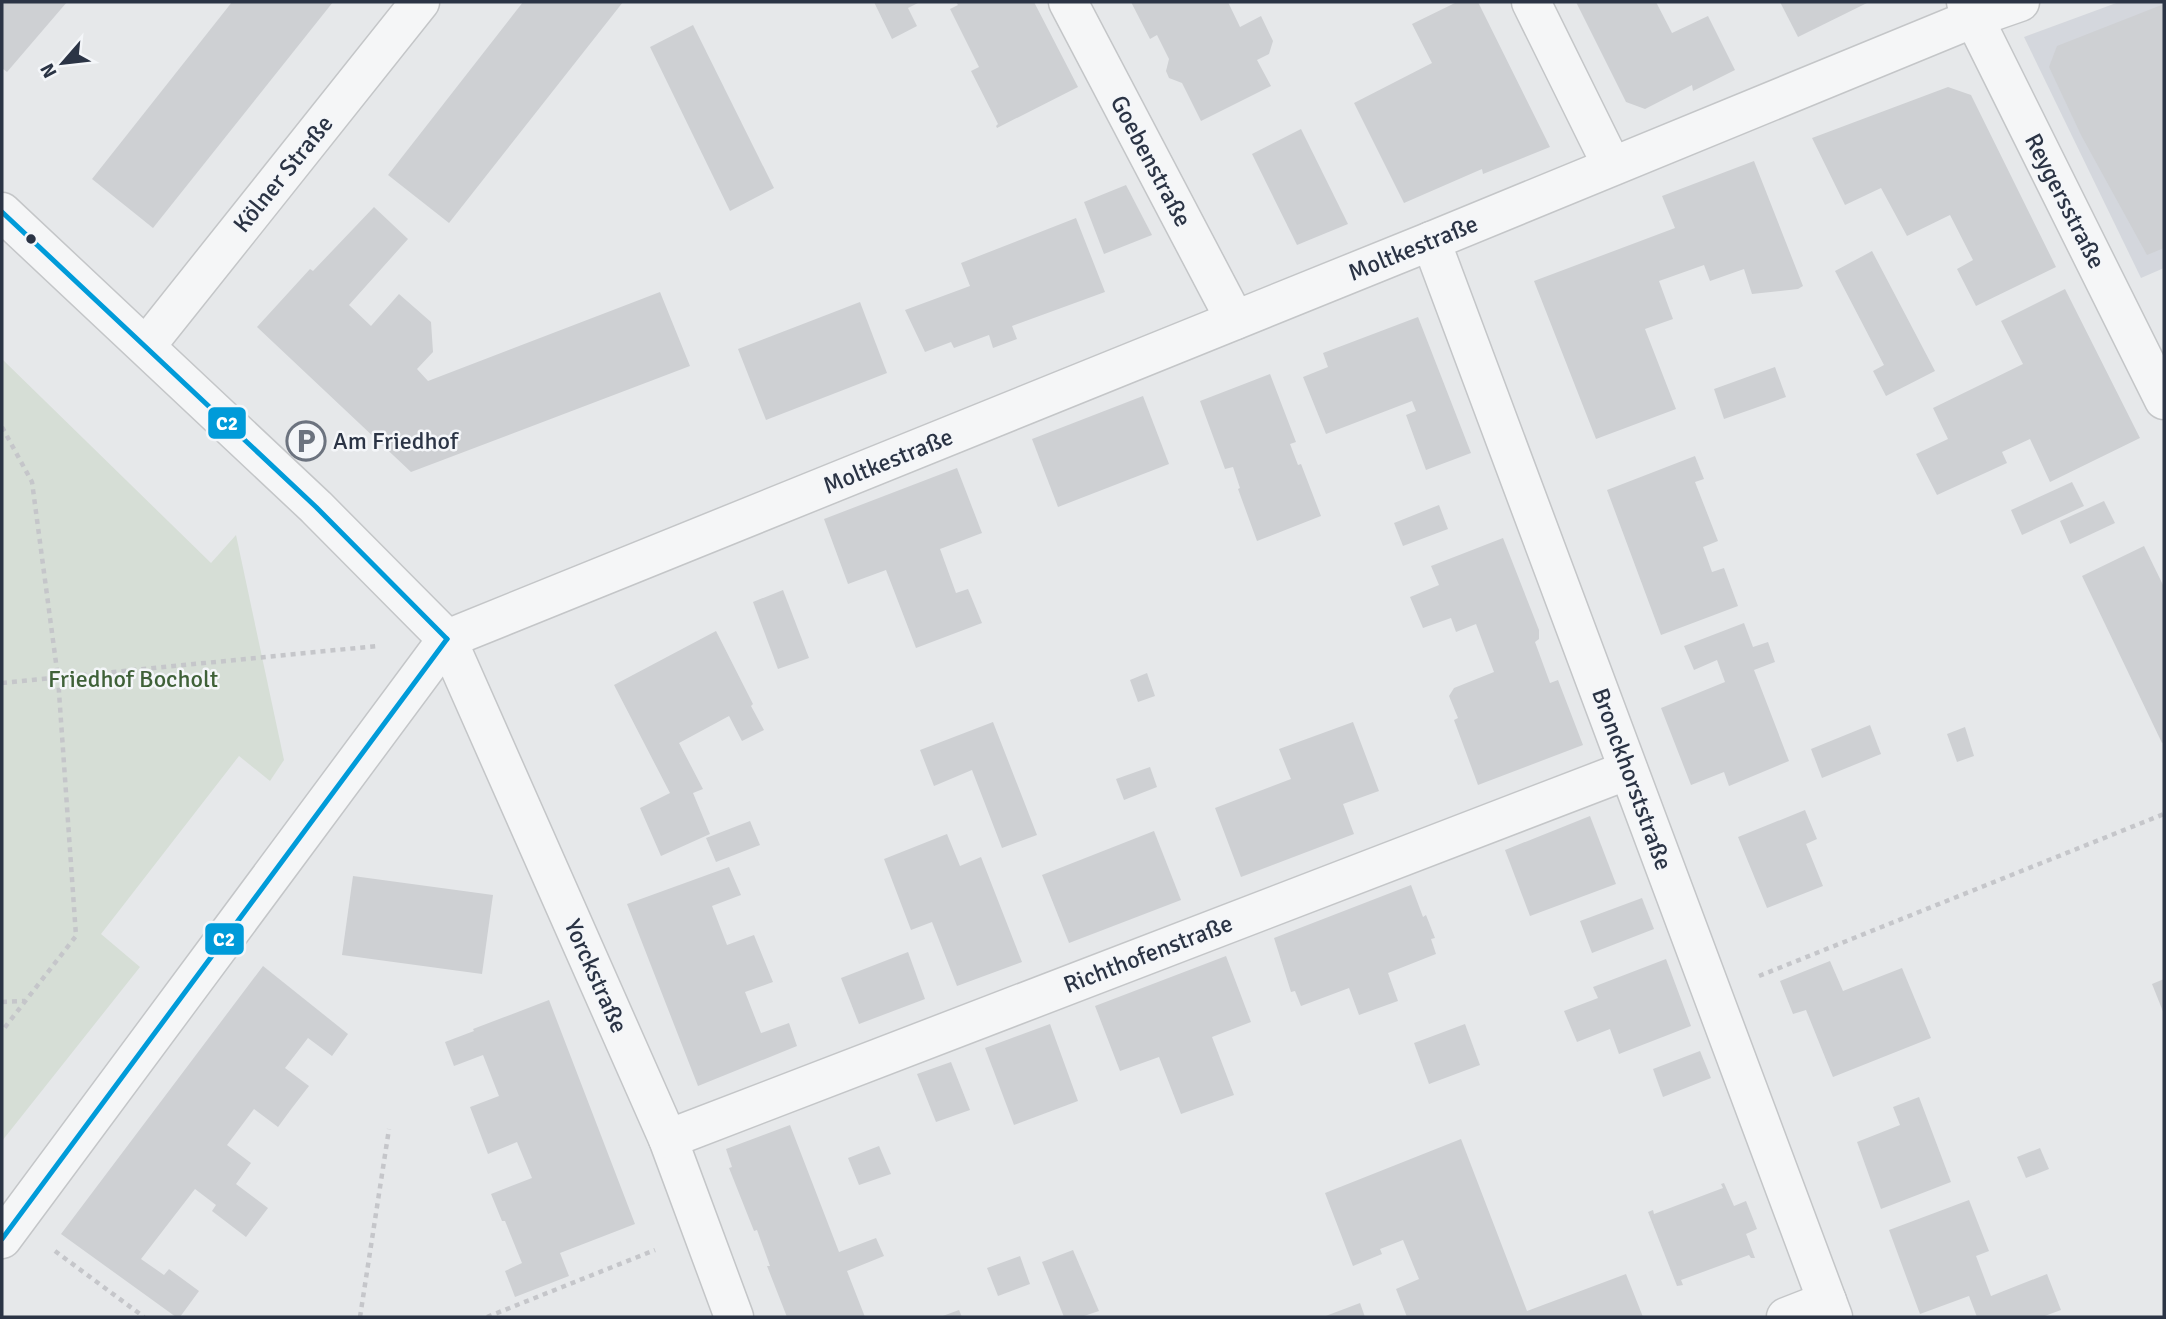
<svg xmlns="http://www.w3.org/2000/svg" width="2166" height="1319" viewBox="0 0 2166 1319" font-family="Signika,sans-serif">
<rect width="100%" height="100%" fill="#e6e8ea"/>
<!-- built -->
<path fill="#d4d7dd" d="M2119,2H2164V268L2141,278L2024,37Z"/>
<!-- green -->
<path fill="#d6ded6" d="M2,359L211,563L236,535L284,760L270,781L239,756L101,934L140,967L2,1141Z"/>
<!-- building -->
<g fill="#ced0d3">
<path d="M2,2H67L7,72L2,68Z"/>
<path d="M232,2H333L153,228L92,179Z"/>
<path d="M523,2H623L449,223L388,175Z"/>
<path d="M874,2H920L908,8L917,26L892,39Z"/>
<path d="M956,2H1034L1078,87L997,128L996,126L998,124L971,71L979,67L950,9L958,5Z"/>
<path d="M1131,2H1228L1240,27L1261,16L1273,41L1269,54L1257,60L1271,86L1201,121L1182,83L1169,78L1166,71L1169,59L1157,35L1150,39Z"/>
<path d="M1457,2H1478L1550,147L1483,174L1482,169L1404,203L1354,103L1432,63L1412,24Z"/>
<path d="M1576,2H1656L1672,33L1708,16L1735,70L1693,91L1692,85L1645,109L1626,102Z"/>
<path d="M1780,2H1869L1798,37Z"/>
<path d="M2164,4V248L2147,255L2081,135L2049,67L2057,46Z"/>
<path d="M693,25L774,188L730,211L650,47Z"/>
<path d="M1948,87L1971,95L2056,267L1976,306L1957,269L1973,260L1950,215L1907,236L1881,188L1845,205L1812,138Z"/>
<path d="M1301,129L1348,224L1297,245L1252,154Z"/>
<path d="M1754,161L1803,286L1798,289L1752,294L1744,269L1710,281L1704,265L1659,281L1673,319L1645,329L1676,409L1596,439L1534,281L1675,228L1662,196Z"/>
<path d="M1126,185L1152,235L1104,254L1084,202Z"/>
<path d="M374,207L408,239L349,305L371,326L399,294L431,322L433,352L417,369L428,381L660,292L690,366L411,472L257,327L310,269L313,271Z"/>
<path d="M1076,218L1105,292L1012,326L1017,339L993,348L989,335L954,348L951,342L925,352L905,310L970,286L961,263Z"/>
<path d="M1872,251L1935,371L1886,396L1873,371L1884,365L1835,271Z"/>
<path d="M2065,289L2140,438L2050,482L2030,439L2002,452L2007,463L1937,495L1916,454L1948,439L1933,408L2023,364L2001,321Z"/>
<path d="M860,302L887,373L766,420L738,349Z"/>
<path d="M1418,317L1471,453L1426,470L1406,415L1416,411L1412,401L1326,434L1303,377L1328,367L1323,353Z"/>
<path d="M1775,367L1786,397L1724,419L1714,389Z"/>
<path d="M1270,374L1296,442L1290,444L1298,465L1301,464L1321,516L1257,541L1238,489L1240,488L1233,467L1225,469L1200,401Z"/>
<path d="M1143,396L1169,464L1058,507L1032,439Z"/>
<path d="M1695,456L1704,479L1695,482L1718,541L1703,547L1712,572L1724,568L1738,606L1661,635L1607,490Z"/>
<path d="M957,468L982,533L940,549L956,593L968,589L982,623L916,648L886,570L848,584L824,519Z"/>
<path d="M2072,482L2084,506L2022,535L2011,510Z"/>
<path d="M2104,501L2115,523L2070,544L2060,521Z"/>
<path d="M1439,505L1448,529L1403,546L1394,523Z"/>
<path d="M1503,538L1539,630V639L1535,642L1550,683L1558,680L1583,745L1478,785L1454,720L1458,718L1449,696L1454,688L1494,672L1476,624L1456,632L1451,618L1423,628L1410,597L1439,585L1431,566Z"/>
<path d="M2144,546L2164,587V742L2162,743L2082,576Z"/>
<path d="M783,590L809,658L778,669L753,602Z"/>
<path d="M1744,623L1753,647L1768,642L1775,662L1754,670L1789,761L1729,786L1724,772L1691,785L1661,708L1725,682L1717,660L1694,670L1684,646Z"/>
<path d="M716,631L753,704L751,706L764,730L742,741L729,716L679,743L703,789L693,793L710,834L661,856L640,808L670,793L614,685Z"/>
<path d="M1147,673L1155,696L1138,702L1130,680Z"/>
<path d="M993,722L1037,835L1002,848L972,770L934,786L920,750Z"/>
<path d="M1353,722L1379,791L1343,804L1354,834L1241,877L1215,808L1291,779L1279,749Z"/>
<path d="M1870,725L1881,754L1822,778L1811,749Z"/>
<path d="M1965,727L1974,756L1957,762L1947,734Z"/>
<path d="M1150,767L1157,787L1124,800L1116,779Z"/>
<path d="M1805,810L1817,839L1806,844L1823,886L1767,908L1738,837Z"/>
<path d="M1590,816L1616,884L1530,916L1505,850Z"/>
<path d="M750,821L760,845L716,862L706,838Z"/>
<path d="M1154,831L1181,900L1069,943L1042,875Z"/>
<path d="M947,834L960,866L981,857L1022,962L957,986L932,922L911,930L884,859Z"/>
<path d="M729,867L741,895L712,906L727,945L754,935L773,982L745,992L761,1033L789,1023L797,1046L698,1086L627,904Z"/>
<path d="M353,876L493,895L482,974L342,955Z"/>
<path d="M1411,885L1423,917L1426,915L1435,938L1431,939L1436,954L1388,973L1398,1001L1359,1015L1349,988L1301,1006L1295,991L1291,992L1274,938Z"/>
<path d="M1642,898L1654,929L1592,953L1580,921Z"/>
<path d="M908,952L925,999L859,1024L841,978Z"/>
<path d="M1226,956L1251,1022L1212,1037L1234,1095L1181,1114L1159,1057L1120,1071L1095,1006Z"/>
<path d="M1666,959L1691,1026L1619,1054L1610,1029L1577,1042L1564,1011L1598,998L1593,987Z"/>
<path d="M1830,961L1843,991L1902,968L1931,1038L1833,1077L1806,1010L1793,1014L1780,981Z"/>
<path d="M263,966L348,1034L332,1056L308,1038L285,1068L309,1086L292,1108L278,1127L254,1109L227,1145L251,1163L236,1184L268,1208L246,1237L212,1211L216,1205L195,1189L141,1259L164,1275L169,1269L199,1291L180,1317H176L61,1234Z"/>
<path d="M2164,979V1014L2152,984Z"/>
<path d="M549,1000L635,1224L560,1253L569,1276L515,1297L505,1271L522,1263L505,1221H502L491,1194L532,1178L517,1142L488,1154L470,1107L499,1096L483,1055L454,1066L445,1042L474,1031L473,1029Z"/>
<path d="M1050,1024L1078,1101L1014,1125L985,1048Z"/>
<path d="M1465,1024L1480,1065L1429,1084L1414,1043Z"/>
<path d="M1700,1051L1711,1078L1663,1097L1653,1069Z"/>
<path d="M951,1062L970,1110L936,1122L917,1074Z"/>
<path d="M1919,1097L1951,1182L1881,1209L1857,1142L1900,1125L1893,1107Z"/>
<path d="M790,1125L839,1252L876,1238L884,1256L847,1271L865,1317H787L767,1266H770L757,1230L754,1231L729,1168L732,1167L726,1149Z"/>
<path d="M1461,1139L1527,1311L1626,1274L1643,1317H1407L1396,1289L1419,1279L1403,1240L1380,1249L1382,1254L1353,1266L1325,1193Z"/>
<path d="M879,1146L891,1174L859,1185L848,1158Z"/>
<path d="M2040,1148L2049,1169L2026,1178L2017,1157Z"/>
<path d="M1724,1183L1734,1206L1746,1201L1757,1229L1746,1234L1755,1258H1751L1749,1255L1681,1280L1683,1285L1677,1286L1648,1212L1653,1210L1654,1214L1723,1188L1721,1184Z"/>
<path d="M1969,1200L1989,1251L1976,1256L1991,1296L2047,1274L2061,1310L2042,1317H1977L1969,1296L1920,1314L1889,1230Z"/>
<path d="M1073,1250L1099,1311L1081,1317H1064L1042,1262Z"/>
<path d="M1020,1256L1030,1284L998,1296L987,1268Z"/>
<path d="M1360,1303L1365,1317H1323Z"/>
<path d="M959,1310L962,1317H940Z"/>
</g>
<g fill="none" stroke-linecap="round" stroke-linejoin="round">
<!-- street casing -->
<g stroke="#c4c6c8" stroke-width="41">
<g id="street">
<path d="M1068,2L1235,320"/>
<path d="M1531,2L1612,166"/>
<path d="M1966,2L2164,400"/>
<path d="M2,212L316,507L447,639L668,1139L734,1317"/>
<path d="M1431,241L1833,1317"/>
<path d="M146,346L420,2"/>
<path d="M668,1139L1628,770"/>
<path d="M2,1239L447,639L1431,241L1974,18L2020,2"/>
<path d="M1786,1317L1827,1301"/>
</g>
</g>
<!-- path -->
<g stroke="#c5c6ca" stroke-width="4.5" stroke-dasharray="5 5" stroke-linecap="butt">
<path d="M2,427L32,482L58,678L76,936L2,1031"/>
<path d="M2,683L377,646"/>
<path d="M1759,976L2164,814"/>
<path d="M2,1002L24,1001"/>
<path d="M55,1251L144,1317"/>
<path d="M360,1317L389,1129"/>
<path d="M487,1317L655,1250"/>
</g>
<!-- street -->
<use href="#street" stroke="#f5f6f7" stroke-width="38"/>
<!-- bus-1 casing -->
<g stroke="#f4f6f9" stroke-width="10">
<g id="bus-1">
<path d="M2,212L316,507L447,639"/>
<path d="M2,1239L447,639"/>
</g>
</g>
<!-- bus-1 -->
<use href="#bus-1" stroke="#009bd9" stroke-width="5"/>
</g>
<!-- icons -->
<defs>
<g id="parking-ring" transform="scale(2.0125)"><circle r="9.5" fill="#f4f6f9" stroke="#6c737f" stroke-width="1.5"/><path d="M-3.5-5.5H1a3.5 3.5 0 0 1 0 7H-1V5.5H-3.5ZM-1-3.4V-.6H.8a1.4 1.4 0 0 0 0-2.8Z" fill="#6c737f"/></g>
</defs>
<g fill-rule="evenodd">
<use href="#parking-ring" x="306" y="441"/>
</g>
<!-- markers -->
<circle fill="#2b3445" stroke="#f4f6f9" stroke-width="2.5" cx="31" cy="239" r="6"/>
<g text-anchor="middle" stroke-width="5" stroke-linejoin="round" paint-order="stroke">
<!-- street labels -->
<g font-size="24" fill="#2b3445" stroke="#f4f6f9">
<text transform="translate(1151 161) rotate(62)" y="8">Goebenstraße</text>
<text transform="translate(283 174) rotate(-51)" y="8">Kölner Straße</text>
<text transform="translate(2065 201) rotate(63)" y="8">Reygersstraße</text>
<text transform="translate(1413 248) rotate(-22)" y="8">Moltkestraße</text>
<text transform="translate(888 461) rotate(-22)" y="8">Moltkestraße</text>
<text transform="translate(1632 779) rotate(70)" y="8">Bronckhorststraße</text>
<text transform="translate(1148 954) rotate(-21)" y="8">Richthofenstraße</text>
<text transform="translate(596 976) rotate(66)" y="8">Yorckstraße</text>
</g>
<!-- poi labels -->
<g font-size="24" fill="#2b3445" stroke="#f4f6f9" text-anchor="start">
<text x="333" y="449">Am Friedhof</text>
</g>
<!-- park labels -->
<g font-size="24" fill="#3f6138" stroke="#f4f6f9">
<text x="133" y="687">Friedhof Bocholt</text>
</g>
</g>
<g stroke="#f4f6f9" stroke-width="2.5">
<rect x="207" y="406" width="40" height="34" rx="7" fill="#009bd9"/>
<rect x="204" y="922" width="41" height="34" rx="7" fill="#009bd9"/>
</g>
<g font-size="19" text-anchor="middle" font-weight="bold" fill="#fff">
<text x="227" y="430">C2</text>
<text x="224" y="946">C2</text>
</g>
<!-- border -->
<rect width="2166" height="1319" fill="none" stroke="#2b3445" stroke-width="7"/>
<!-- north arrow -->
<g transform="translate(63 63) rotate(242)" stroke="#f4f6f9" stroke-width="5" paint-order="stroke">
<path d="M0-5L12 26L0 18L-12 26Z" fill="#2b3445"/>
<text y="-10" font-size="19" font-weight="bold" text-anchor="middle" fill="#2b3445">N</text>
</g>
</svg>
